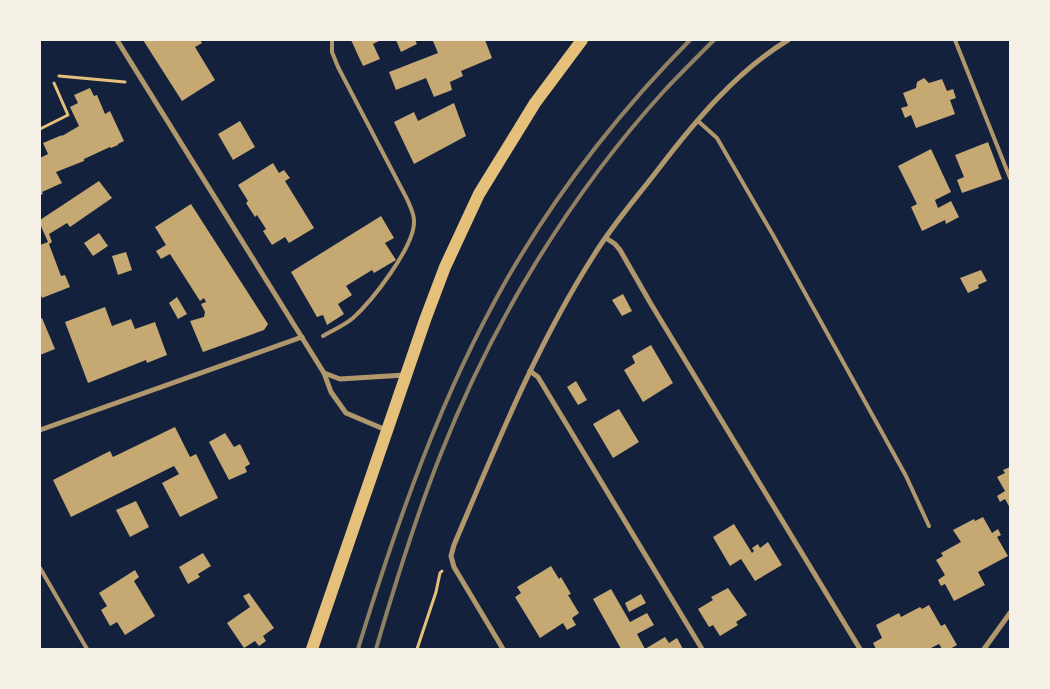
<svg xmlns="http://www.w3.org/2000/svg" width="1050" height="689" viewBox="0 0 1050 689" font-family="Helvetica,sans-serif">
<rect width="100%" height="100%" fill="#14213d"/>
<!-- building -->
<g fill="#c6a872">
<path d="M143,40H200L202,43L195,47L215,80L182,101Z"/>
<path d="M351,40H381L373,44L380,59L363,66Z"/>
<path d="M396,40H415L417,44L401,52Z"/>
<path d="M437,40H485L492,58L461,71L463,76L450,82L452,90L434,97L426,78L396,90L389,72L438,53L433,41Z"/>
<path d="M924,78L929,83L942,79L947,91L953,89L956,98L950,100L955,114L916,128L911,115L905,118L901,108L908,106L903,93L916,88L917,82Z"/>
<path d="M90,88L94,96L97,95L105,114L110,111L124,141L118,144V145L111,148L110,147L84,159V161L56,172L62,183L42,192L43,194L40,195V158L48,154L43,143L62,135V136L79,126L70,107L78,103L74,95Z"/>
<path d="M454,103L466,136L414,164L394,122L414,112L418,121Z"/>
<path d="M240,121L255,147L233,160L218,134Z"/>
<path d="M988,142L1002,179L962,193L957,180L964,177L955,155Z"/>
<path d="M931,149L951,192L935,200L938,208L951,201L959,217L946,224L945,220L922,231L911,207L917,204L898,166Z"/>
<path d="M273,163L279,173L284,170L290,178L285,181L314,228L289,243L285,237L272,245L263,231L266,229L257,215L255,217L246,203L248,201L238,185Z"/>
<path d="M99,181L112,198L70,227L67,223L49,234L52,242L49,244L61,276L65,275L70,287L42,298L40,292V245L48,242L40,224V220Z"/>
<path d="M191,204L268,324L264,330L203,352L190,321L204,317L205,312L201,304L206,302L204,298L200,301L170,254L161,259L156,251L166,245L155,227Z"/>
<path d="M381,216L394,238L385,243L396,260L374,273L372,270L346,286L352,295L338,304L344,314L327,325L323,315L317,317L291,272Z"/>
<path d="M99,233L108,246L93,256L84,243Z"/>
<path d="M126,252L132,270L118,275L112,256Z"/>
<path d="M981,270L987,281L978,285L979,288L968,293L960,278Z"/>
<path d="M623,294L632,311L622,316L612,300Z"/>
<path d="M177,297L187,314L178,319L169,303Z"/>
<path d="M105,307L112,326L131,319L135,329L155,322L167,355L147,363L146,360L88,383L65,322Z"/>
<path d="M42,318L55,349L40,355V319Z"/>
<path d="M651,345L673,383L643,402L624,370L635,363L632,356Z"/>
<path d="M576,381L587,400L578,405L567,387Z"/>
<path d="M619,409L639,442L613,458L593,424Z"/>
<path d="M175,427L190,457L196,454L218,498L180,517L162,483L179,474L174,466L71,517L53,480L110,451L113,457Z"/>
<path d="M225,433L234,447L240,444L250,464L245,467L247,472L229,480L209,442Z"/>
<path d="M1010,467V508L1005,499L1000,502L997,496L1005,491L997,477L1005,473L1003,470Z"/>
<path d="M136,501L149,527L130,537L116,510Z"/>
<path d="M983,517L992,533L998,529L1001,535L997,537L1008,556L978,572L985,585L954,601L945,584L941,586L938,580L945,575L936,560L943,556L941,553L961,542L953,530L974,519L975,521Z"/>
<path d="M734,524L752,553L754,551L752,548L758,544L760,548L768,542L782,565L755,581L741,559L730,566L713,537Z"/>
<path d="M203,553L211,566L198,574L200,577L188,584L179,567Z"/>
<path d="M551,566L559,579L561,577L571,594L568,595L579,613L572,618L576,625L567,630L563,623L540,638L515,597L521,593L517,587Z"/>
<path d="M135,570L139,577L134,581L155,616L125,635L117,622L110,626L101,610L107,606L99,593Z"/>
<path d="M728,588L747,615L736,622L738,625L720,636L713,625L709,627L698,609L713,600L711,597Z"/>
<path d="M611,589L630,622L647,613L654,625L637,634L645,649L665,637L669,643L677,638L683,649H621L593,599Z"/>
<path d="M249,593L274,628L263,636L266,641L259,646L255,641L244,648L227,623L250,607L243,596Z"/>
<path d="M641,594L646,603L629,612L625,603Z"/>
<path d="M929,605L941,626L945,624L957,645L950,649H942L939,644L929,649H876L873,643L882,638L876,625L899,613L901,617L920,607L922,609Z"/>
</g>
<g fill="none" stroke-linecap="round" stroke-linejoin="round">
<!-- path -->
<g stroke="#e5c07b" stroke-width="3">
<path d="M59,76L125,82"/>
<path d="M40,129L68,115L54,83"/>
<path d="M417,649L436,592L440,573L442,571"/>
</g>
<!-- service -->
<g stroke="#b1986c" stroke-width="4">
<path d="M955,40L1010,178"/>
<path d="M698,121L717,138L773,235L906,476L929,526"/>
<path d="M323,336C333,330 345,325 353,318C372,301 415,246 414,221C414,213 410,206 407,199L338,67L332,52V40"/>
<path d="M40,568L87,649"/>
</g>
<!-- minor -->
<g stroke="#b1986c" stroke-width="5">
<path d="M117,40L324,373L331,392L346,413L386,430"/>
<path d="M606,238L615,244L620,250L651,304L860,649"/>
<path d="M530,371L538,377L702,649"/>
<path d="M324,373L340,379L405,375"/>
<path d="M40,430L302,337"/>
<path d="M503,649L454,567L451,556L454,545C496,446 536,346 594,255C613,224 638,196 660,167C696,120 737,71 788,40"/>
<path d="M984,649L1010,613"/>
</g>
<!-- primary -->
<path stroke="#e5c07b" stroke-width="12" d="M312,649L425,320L445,267L479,194L535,103L582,40"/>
<!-- rail -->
<g stroke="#918062" stroke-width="4">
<path d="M358,649C397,522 441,395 507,279C557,192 620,111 690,40"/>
<path d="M376,649C395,584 415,519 440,456C492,323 568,197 664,91C680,74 697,57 714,40"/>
</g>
</g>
<!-- border -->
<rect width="1050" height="689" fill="none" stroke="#f6f1e7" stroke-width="82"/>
</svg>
